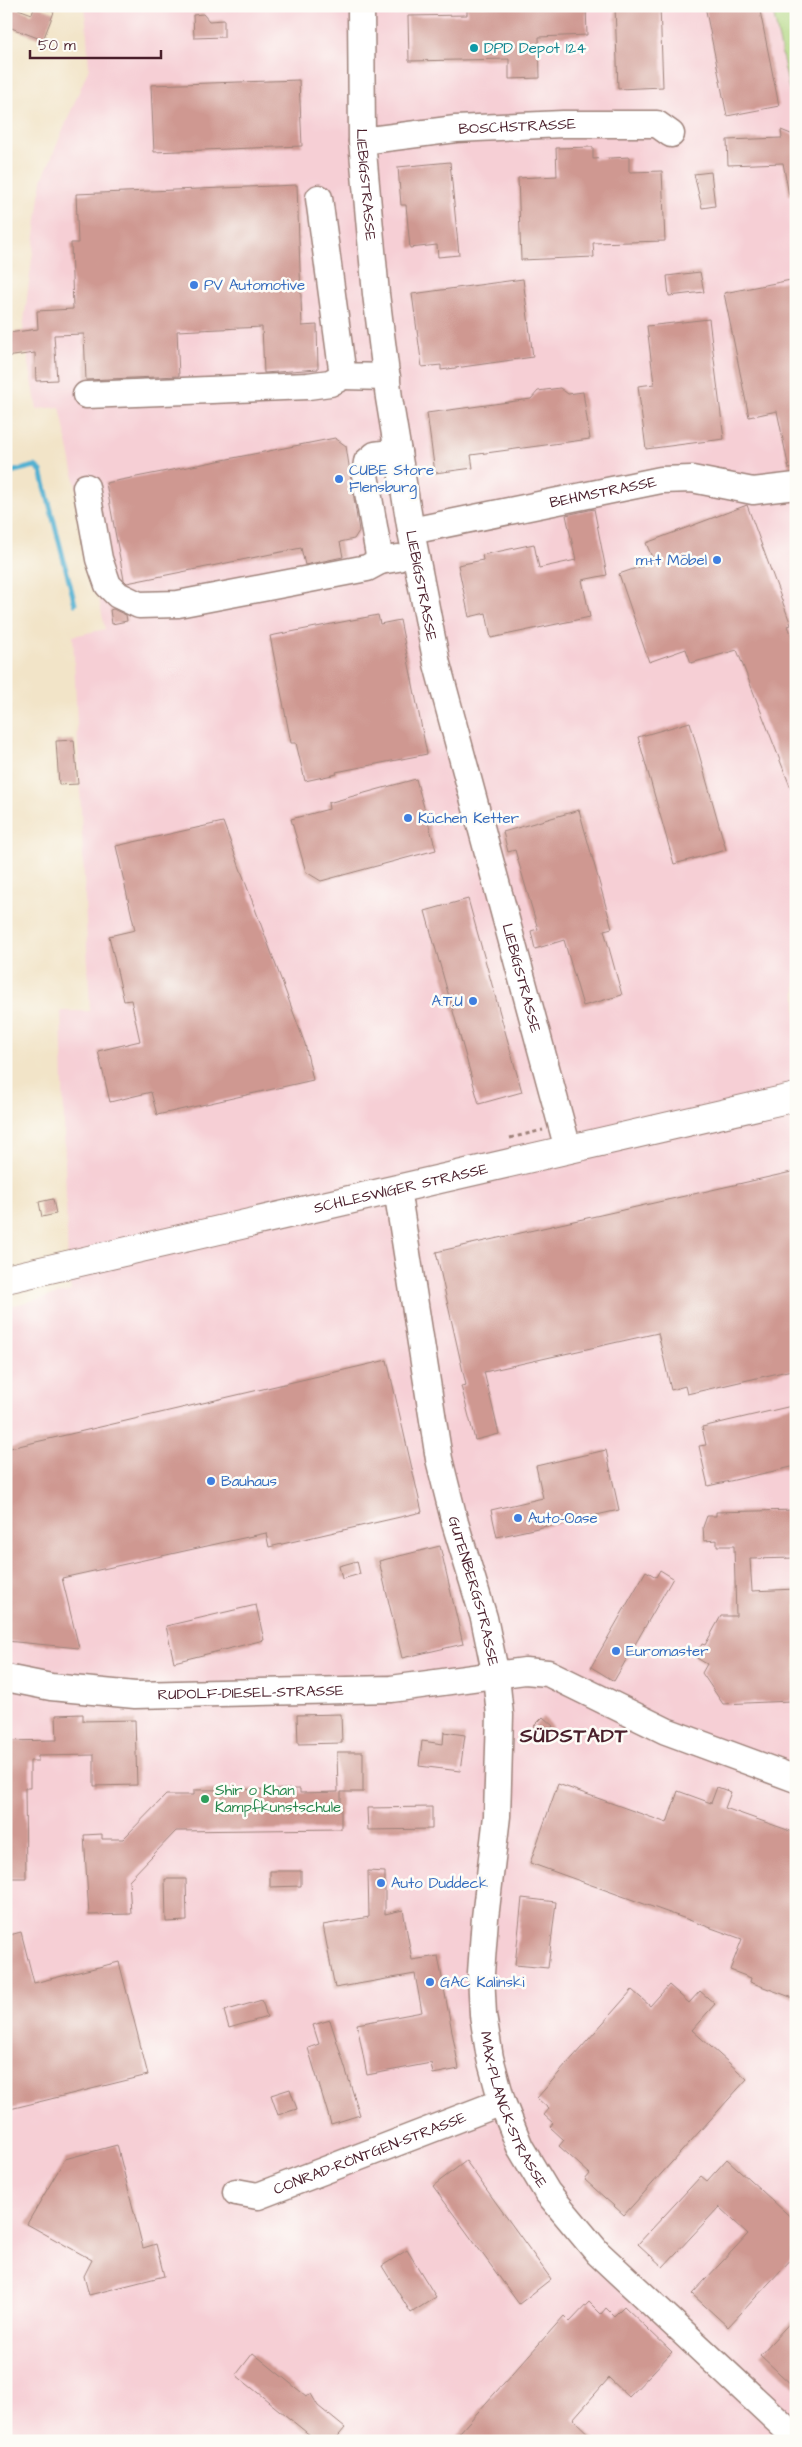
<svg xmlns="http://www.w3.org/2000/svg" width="802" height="2447" viewBox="0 0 802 2447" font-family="'Architects Daughter',sans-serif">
<rect width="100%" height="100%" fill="#fdfcf7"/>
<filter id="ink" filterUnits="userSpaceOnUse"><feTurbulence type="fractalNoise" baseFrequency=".02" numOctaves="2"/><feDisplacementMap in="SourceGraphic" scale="10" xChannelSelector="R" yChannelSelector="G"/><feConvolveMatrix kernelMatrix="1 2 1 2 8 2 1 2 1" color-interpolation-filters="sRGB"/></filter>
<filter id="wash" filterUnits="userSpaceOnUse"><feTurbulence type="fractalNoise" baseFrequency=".0096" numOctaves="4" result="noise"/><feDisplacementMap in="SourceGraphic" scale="20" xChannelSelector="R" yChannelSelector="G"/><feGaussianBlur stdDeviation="1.12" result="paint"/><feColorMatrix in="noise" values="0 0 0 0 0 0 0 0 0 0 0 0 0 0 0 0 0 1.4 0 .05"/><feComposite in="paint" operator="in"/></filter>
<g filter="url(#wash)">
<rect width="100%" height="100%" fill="#f2e4c8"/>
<!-- built -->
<path fill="#f6cfd5" d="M85,6H772L796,123V2441H6V1307L71,1291L68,1275L61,1011H90L73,636L105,629L60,407L37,409L23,329L42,180L89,68Z"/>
<!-- green -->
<path fill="#b0d680" stroke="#7d7a56" d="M772,6H796V123Z"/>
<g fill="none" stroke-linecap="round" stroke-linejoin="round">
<!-- stream -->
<path stroke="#53b1d1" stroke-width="5" d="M6,473L35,466L41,471L75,604"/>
</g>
<g id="blocks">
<!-- building -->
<g fill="#cf9891">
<path d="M35,6L54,12L43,40L6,26L13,7L32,14Z"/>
<path d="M467,6H586L587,35L539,37L540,78L509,79V59L409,61L408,16L467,15Z"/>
<path d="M615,6H660L663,87L618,89Z"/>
<path d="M705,6H759L779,106L727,116Z"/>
<path d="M203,14L209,21L224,20V37L194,38L193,15Z"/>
<path d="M299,80L302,146L154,152L151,85Z"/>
<path d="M781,130L796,136V194L789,195L783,163L728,165L727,140L782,138Z"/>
<path d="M593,147V159L629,157V172L662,171L665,241L593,243L594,257L521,260L518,178L557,176L556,148Z"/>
<path d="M450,162L459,255L438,257L437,245L410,248L406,205H401L398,167Z"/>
<path d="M711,172L715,206L702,208L694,174Z"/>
<path d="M297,185L302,326L317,325L318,369L264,373L262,327L177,331L179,376L86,380L84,334L54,335L57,380L36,381L35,353L6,357V344L10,343L8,333L38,329L37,311L73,309L71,243H78L76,194Z"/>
<path d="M700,272L704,292L669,296L667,276Z"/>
<path d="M523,279L533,357L441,370V365L422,367L412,294Z"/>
<path d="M796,279V468L789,469L777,411L749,417L724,293Z"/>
<path d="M709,319L724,439L646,449L638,386L654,384L647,326Z"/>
<path d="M560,388L568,394L583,392L590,439L471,455L473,468L435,473L427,413L531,399L538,391Z"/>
<path d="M335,438L346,446L359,531L354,539L340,542L343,557L305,565L301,548L127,583L124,580L106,483Z"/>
<path d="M747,505L791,625L788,626L796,647L795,799L737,650L691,663L686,649L649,662L619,574L654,562L646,543Z"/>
<path d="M594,509L607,575L582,580L590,617L491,638L486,613L469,617L458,565L483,560L482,555L534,544L539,568L576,560L566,515Z"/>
<path d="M113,609L126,615L127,621L112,624L110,610Z"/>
<path d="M378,615L380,624L400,620L427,754L336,772L337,774L305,781L296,743H291L270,636Z"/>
<path d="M690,722L726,850L674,864L638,737Z"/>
<path d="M74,740L78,784L59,785L56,741Z"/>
<path d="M416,779L436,850L321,881L306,872L291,819L329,809L328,803Z"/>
<path d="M579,810L612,928L604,930L622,995L583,1006L564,940L535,949L531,931L538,929L515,850L508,852L503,832Z"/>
<path d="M223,822L305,1044L313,1080L157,1115L151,1092L110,1102L98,1051L140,1041L131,1000L124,1001L109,936L135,930L116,846Z"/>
<path d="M468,899L522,1092L479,1104L425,911Z"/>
<path d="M796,1171V1369L687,1394L685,1386L671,1390L658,1333L484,1372L499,1434L475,1440L461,1386L466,1385L436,1252Z"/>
<path d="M53,1199L56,1214L42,1217L39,1202Z"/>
<path d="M387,1360L422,1512L269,1547L266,1533L62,1578L79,1648L6,1641V1449Z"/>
<path d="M796,1405V1466L708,1486L699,1446L706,1445L702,1427Z"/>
<path d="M606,1450L619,1510L497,1537L491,1510L543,1498L536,1466Z"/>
<path d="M796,1510V1558L750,1559L752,1591L796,1589V1690L791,1701L723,1704L702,1673L707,1664L695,1657L702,1644L705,1645L721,1616H736L734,1546H717V1540L704,1541L703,1527L707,1516H716V1512Z"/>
<path d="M440,1546L463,1644L402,1658L379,1561Z"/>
<path d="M357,1561L360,1574L342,1579L339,1566Z"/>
<path d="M660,1570L673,1578L614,1681L591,1667L646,1571L656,1577Z"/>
<path d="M256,1605L264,1640L174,1662L166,1626Z"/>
<path d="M83,1714V1721L135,1720L137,1785L94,1786V1755L38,1756V1761H30V1788H25L26,1878H6V1741L57,1740L56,1715Z"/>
<path d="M341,1714L342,1743L298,1744L297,1715Z"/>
<path d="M543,1717L553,1726L544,1736L534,1726Z"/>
<path d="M444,1732L465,1735L460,1771L419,1766L422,1741L443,1744Z"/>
<path d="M337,1752H363V1792H341V1829L176,1831L129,1880L131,1914L89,1915L84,1835L102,1834V1839H123L166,1795H194V1790L300,1789V1793L338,1792Z"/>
<path d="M558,1784L667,1823L678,1791L711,1803L717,1787L731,1792L725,1808L796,1833V1999L750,1982L751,1978L730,1970L742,1939L530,1863Z"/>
<path d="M432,1807V1829L368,1830L367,1808Z"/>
<path d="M270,1871H301V1886L270,1887Z"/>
<path d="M368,1871L385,1872V1914L403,1910L412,1960L438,1956L459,2069L433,2074L431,2063L367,2075L357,2024L422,2012L415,1974L335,1988L323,1925L369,1917Z"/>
<path d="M165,1879H186L187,1921L166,1922Z"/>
<path d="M522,1898L556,1902L548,1968L515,1965Z"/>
<path d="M21,1932L34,1983L119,1962L148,2075L6,2110V1936Z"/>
<path d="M669,1985L689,2003L700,1991L715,2004L692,2030L747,2079L624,2215L585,2180L590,2174L559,2146L564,2140L550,2127L553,2123L544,2115L549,2109L537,2098L632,1990L650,2006Z"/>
<path d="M262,2000L267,2017L229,2028L224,2011Z"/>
<path d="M330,2020L360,2115L331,2124L308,2048L319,2044L313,2025Z"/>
<path d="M290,2089L297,2109L278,2115L271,2095Z"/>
<path d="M117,2145L143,2248L156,2244L164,2276L89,2295L84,2276L92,2260L27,2224L65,2159Z"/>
<path d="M727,2159L796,2222V2254L728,2327L692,2294L748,2234L719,2207L663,2267L638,2244L701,2176L707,2181Z"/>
<path d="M466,2161L551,2279L519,2304L433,2186Z"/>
<path d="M407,2250L436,2297L411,2313L382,2266Z"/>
<path d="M589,2302L601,2314L606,2308L614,2316L624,2306L672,2352L629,2397L609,2378L573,2419L596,2441H452L564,2316L570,2322Z"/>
<path d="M796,2316V2389L760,2355Z"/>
<path d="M253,2353L306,2396L311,2394L318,2406L345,2428L334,2441H317L236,2375Z"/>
</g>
</g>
</g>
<g filter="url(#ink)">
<use href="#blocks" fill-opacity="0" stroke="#9e827a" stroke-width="1"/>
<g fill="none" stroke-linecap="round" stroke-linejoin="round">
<!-- minor casing -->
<g stroke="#9e827a" stroke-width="29">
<g id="minor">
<path id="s1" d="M361,6L362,141L376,294L389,398L411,531L437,664L568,1149"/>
<path id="s2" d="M362,141L456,129L563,124H657L671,134"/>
<path d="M319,198L343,376L387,377"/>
<path d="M86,395L308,386L330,383L343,376"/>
<path d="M86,487L99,559L108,585L118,595L139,605L178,604L367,568L380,561"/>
<path id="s3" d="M411,531L661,480L692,479L753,491L796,486"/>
<path d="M398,558L380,561L365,475L367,462L375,455L398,452"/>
<path id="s4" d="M397,1189L439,1459L455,1523L484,1618L496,1676L500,1715L497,1816L485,1918L481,1973L483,2015L490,2058L502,2102L520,2147L547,2192L598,2253L796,2438"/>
<path id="s5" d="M6,1678L51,1687L135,1695L391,1689L525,1671L548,1673L666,1731L796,1779"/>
<path id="s6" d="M236,2192L258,2196L502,2102"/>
</g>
</g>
<!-- major casing -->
<g stroke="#9e827a" stroke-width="30">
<g id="major">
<path id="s7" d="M6,1279L796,1097"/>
</g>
</g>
<!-- path -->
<g stroke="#9e827a" stroke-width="3" stroke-dasharray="4 4" stroke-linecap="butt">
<path d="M796,67V86"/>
<path d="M510,1138L543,1130"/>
</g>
<!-- minor -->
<use href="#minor" stroke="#fff" stroke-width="26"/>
<!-- major -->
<use href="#major" stroke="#fff" stroke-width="28"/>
</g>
</g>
<!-- markers -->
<circle fill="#0f9aa8" stroke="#fdfcf7" stroke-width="2" cx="474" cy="48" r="5"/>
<g fill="#3f7fe0" stroke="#fdfcf7" stroke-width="2">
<circle cx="194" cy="285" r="5"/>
<circle cx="339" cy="479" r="5"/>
<circle cx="717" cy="560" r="5"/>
<circle cx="408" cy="818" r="5"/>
<circle cx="473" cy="1001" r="5"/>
<circle cx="211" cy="1481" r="5"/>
<circle cx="518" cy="1518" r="5"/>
<circle cx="616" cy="1651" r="5"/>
<circle cx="381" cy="1883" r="5"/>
<circle cx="430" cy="1982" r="5"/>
</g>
<circle fill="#2e9e5b" stroke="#fdfcf7" stroke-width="2" cx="205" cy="1799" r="5"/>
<g text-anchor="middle" stroke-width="5" stroke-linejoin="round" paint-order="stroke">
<!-- culture labels -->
<g font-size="15" fill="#0d838f" stroke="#fdfcf7" text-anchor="start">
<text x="484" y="53">DPD Depot 124</text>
</g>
<!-- street labels -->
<g font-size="15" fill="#4a1f2b" stroke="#fdfcf7">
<text dy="5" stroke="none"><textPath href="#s2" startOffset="156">BOSCHSTRASSE</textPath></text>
<text dy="5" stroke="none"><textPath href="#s1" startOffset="179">LIEBIGSTRASSE</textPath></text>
<text dy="5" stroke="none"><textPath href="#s3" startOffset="196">BEHMSTRASSE</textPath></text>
<text dy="5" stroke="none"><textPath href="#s1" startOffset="584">LIEBIGSTRASSE</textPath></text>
<text dy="5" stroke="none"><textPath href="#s1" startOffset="989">LIEBIGSTRASSE</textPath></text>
<text dy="5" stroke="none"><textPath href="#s7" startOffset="405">SCHLESWIGER STRASSE</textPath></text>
<text dy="5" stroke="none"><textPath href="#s4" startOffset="410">GUTENBERGSTRASSE</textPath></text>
<text dy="5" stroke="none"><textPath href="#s5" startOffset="246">RUDOLF-DIESEL-STRASSE</textPath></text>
<text dy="5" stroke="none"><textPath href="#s4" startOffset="938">MAX-PLANCK-STRASSE</textPath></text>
<text dy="5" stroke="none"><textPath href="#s6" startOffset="142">CONRAD-RÖNTGEN-STRASSE</textPath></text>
</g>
<!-- shop labels -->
<g font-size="15" fill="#366cbe" stroke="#fdfcf7" text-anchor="start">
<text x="204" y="290">PV Automotive</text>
<text x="349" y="475">CUBE Store<tspan x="349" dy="17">Flensburg</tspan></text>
<text x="707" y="565" text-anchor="end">m+t Möbel</text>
<text x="418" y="823">Küchen Ketter</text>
<text x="463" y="1006" text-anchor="end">A.T.U</text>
<text x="221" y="1486">Bauhaus</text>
<text x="528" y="1523">Auto-Oase</text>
<text x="626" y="1656">Euromaster</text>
<text x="391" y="1888">Auto Duddeck</text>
<text x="440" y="1987">GAC Kalinski</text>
</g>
<!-- leisure labels -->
<g font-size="15" fill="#27864d" stroke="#fdfcf7" text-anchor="start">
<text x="215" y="1795">Shir o Khan<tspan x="215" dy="17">Kampfkunstschule</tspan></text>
</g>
<!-- district labels -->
<g font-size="20" font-weight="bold" letter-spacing="1" fill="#4a1f2b" stroke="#fdfcf7">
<text x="574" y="1742">SÜDSTADT</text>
</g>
</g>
<!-- margin -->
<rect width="802" height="2447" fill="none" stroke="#fdfcf7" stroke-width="25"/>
<!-- scale -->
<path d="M30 50v8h131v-8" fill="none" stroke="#4a1f2b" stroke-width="2.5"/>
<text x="38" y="50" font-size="15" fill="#4a1f2b" stroke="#fdfcf7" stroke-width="4" paint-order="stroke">50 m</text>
</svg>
